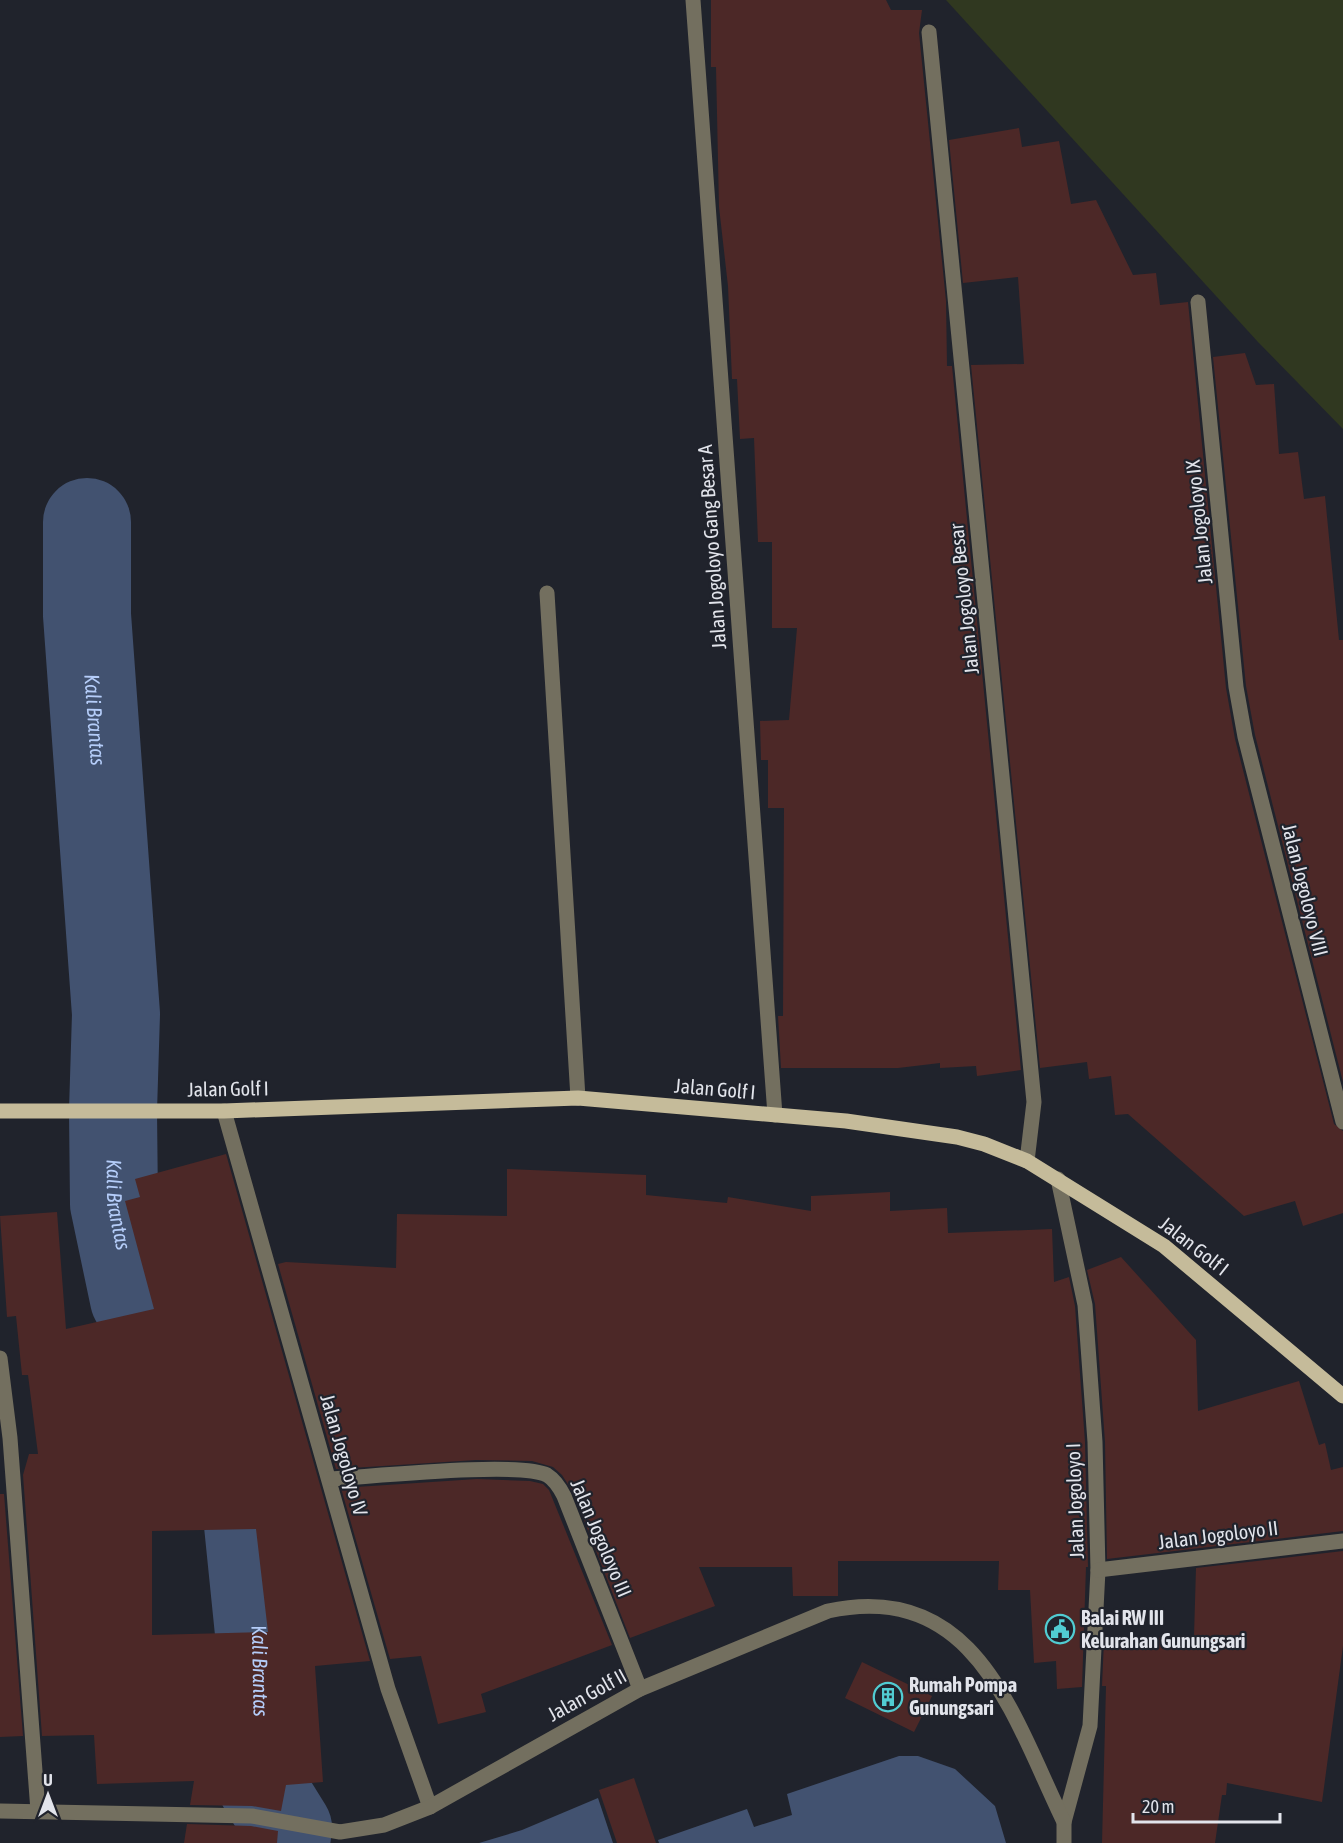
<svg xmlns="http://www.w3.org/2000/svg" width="1343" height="1843" viewBox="0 0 1343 1843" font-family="'Asap Condensed',sans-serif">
<rect width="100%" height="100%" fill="#20232c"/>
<!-- green -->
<path fill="#303820" d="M946,0H1343V429L1258,342Z"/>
<!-- water -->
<g fill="#425270">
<path d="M899,1756H918L955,1769L995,1806L1006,1843H659L658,1840L747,1809L754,1827L792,1815L787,1794Z"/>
<path d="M598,1798L613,1843H479L522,1830Z"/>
</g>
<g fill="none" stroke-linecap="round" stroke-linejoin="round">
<!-- river -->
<path stroke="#425270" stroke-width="88" id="s1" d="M87,522V615L116,1014L113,1111L114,1204L134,1299L189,1378L233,1426L246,1505L259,1633L262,1786L288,1828L286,1843"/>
</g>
<!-- building -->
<g fill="#4c2827" fill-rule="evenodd">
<path d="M711,0H886L891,10H922L919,33L946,301L947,366H952L1021,1070L977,1076L976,1066L940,1068V1063L898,1068H781L778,1016H783L784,808H768V760H761L760,721L789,720L797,628H772V542H758L754,438L740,439L737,379H732L728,286L719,207L716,67H711Z"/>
<path d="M1019,128L1022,147L1059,141L1071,204L1096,200L1133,275L1156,273L1160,305L1188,302L1226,688L1235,739L1334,1124L1343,1131V1213L1303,1226L1295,1201L1244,1216L1128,1114L1115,1115L1111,1076L1089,1079L1087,1062L1040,1068L971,365L1024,364L1018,277L963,283L949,140Z"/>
<path d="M1245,353L1256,385L1274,384L1279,454L1298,452L1304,499L1325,496L1339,640H1343V1082L1255,735L1246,686L1213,357Z"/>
<path d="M226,1154L370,1661L315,1666L323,1782L286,1785L281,1811L252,1806L190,1805L194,1781L97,1784L94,1735L42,1736L23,1475L29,1454H38L28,1375H22L16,1316L7,1317L0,1216L57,1212L66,1329L154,1309L125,1201L140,1197L135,1179ZM256,1529L268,1632L152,1635V1531Z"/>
<path d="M507,1169L646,1175V1195L727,1203L728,1197L811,1211V1196L890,1192V1211L947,1208L948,1233L1052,1229L1054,1282L1069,1277L1075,1306L1085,1442L1088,1567H1086L1082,1687L1057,1689L1056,1661L1034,1663L1030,1590H998L999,1561H838V1596H793L792,1567H699L715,1606L630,1638L573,1492L562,1475L553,1467L532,1461L476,1460L336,1469L278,1264L286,1262L396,1268L397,1214L507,1216Z"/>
<path d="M1121,1257L1196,1340L1198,1411L1299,1381L1319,1445L1325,1443L1331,1470L1343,1467V1531L1107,1559L1105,1442L1095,1304L1087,1270Z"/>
<path d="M477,1479L530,1481L543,1484L549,1490L612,1645L481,1694L486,1712L438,1724L421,1656L390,1659L341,1488Z"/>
<path d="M0,1494H4L23,1736L0,1737Z"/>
<path d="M1343,1551V1646L1322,1802L1227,1783L1226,1795H1222L1215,1843H1102L1106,1686H1102L1104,1640L1194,1636L1196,1568Z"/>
<path d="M862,1662L932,1696L914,1732L845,1698Z"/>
<path d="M634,1778L656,1843H617L599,1790Z"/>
<path d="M187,1824L251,1826L278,1831L277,1843H184Z"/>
</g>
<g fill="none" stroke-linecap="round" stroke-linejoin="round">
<!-- minor -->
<g stroke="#736f5f" stroke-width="15">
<path d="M693,0L775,1115"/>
<path d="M929,32L1034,1102L1027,1161"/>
<path d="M1198,302L1236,687L1245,737L1343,1122"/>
<path d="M547,593L578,1098"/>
<path d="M224,1111L388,1689L430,1807"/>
<path d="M1058,1179L1085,1305L1095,1442L1098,1570L1090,1726L1064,1822"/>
<path d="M0,1358L10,1438L38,1811"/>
<path d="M329,1479C368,1477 520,1461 547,1475C555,1480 560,1488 564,1496L640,1689"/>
<path d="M1098,1570L1343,1541"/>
<path d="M0,1811L252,1816L340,1832L384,1825L430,1807L640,1689L828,1611C976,1579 1013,1717 1064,1822V1843"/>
</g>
<!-- major -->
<path stroke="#c5bb9a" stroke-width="15" d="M0,1111H224L578,1098L846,1121L957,1137L984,1144L1027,1161L1164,1246L1343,1396"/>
</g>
<!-- icons -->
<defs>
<g id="civic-ring" transform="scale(1.5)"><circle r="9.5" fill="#20232c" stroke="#51ccd2" stroke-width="1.5"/><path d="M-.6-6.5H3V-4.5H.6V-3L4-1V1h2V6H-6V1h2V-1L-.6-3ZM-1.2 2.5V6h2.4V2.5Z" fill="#51ccd2"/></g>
<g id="building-ring" transform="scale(1.5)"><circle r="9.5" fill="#20232c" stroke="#51ccd2" stroke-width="1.5"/><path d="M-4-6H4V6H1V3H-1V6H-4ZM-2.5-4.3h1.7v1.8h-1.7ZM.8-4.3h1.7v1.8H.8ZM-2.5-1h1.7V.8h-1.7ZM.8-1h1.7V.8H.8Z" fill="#51ccd2"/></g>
</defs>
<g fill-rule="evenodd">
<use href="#civic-ring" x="1060" y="1629"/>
<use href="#building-ring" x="888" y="1697"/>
</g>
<g text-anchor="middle" stroke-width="4.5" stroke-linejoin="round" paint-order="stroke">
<!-- street labels -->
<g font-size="20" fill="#e2e4eb" stroke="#20232c">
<text transform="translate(1199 522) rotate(-96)" y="7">Jalan Jogoloyo IX</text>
<text transform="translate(712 547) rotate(-94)" y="7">Jalan Jogoloyo Gang Besar A</text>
<text transform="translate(964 599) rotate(-96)" y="7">Jalan Jogoloyo Besar</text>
<text transform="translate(1305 890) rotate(76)" y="7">Jalan Jogoloyo VIII</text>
<text transform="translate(228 1089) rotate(-1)" y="7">Jalan Golf I</text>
<text transform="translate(715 1089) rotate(5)" y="7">Jalan Golf I</text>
<text transform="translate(1194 1246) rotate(38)" y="7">Jalan Golf I</text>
<text transform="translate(344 1455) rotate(74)" y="7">Jalan Jogoloyo IV</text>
<text transform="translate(1075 1501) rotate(-92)" y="7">Jalan Jogoloyo I</text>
<text transform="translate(1218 1535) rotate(-7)" y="7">Jalan Jogoloyo II</text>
<text transform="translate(601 1538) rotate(67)" y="7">Jalan Jogoloyo III</text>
<text transform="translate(587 1695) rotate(-29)" y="7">Jalan Golf II</text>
</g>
<!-- poi labels -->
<g font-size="20" font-weight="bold" fill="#e2e4eb" stroke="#20232c" text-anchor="start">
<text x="1081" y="1625">Balai RW III<tspan x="1081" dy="23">Kelurahan Gunungsari</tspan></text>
<text x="909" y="1692">Rumah Pompa<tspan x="909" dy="23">Gunungsari</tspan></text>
</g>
<!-- water labels -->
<g font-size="21" font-style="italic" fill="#b5cdf9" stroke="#20232c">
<text dy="7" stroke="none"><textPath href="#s1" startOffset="198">Kali Brantas</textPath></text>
<text dy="7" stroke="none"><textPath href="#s1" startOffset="684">Kali Brantas</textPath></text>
<text dy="7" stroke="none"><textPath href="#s1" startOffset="1188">Kali Brantas</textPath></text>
</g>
</g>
<!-- north arrow -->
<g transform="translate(48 1795)" stroke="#20232c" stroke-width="4.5" paint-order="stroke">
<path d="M0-4.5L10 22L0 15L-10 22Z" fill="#e2e4eb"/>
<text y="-9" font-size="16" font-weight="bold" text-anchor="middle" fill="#e2e4eb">U</text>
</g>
<!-- scale -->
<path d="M1133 1813v9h147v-9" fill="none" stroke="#e2e4eb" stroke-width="3"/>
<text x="1142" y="1813" font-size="18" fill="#e2e4eb" stroke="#20232c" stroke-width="4.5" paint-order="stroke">20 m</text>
</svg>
